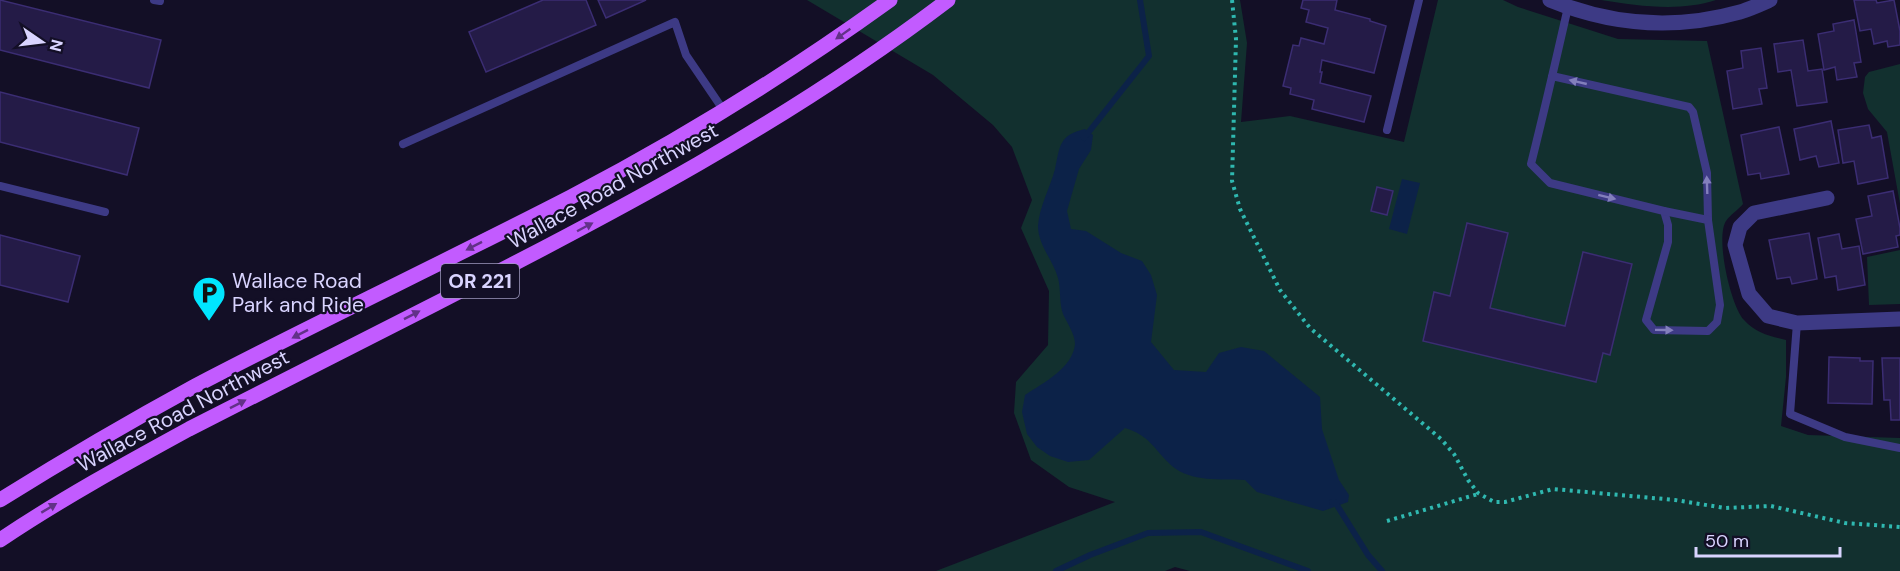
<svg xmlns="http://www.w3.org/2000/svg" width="1900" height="571" viewBox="0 0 1900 571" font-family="'DM Sans',sans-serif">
<rect width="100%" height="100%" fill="#130f26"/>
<!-- green -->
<g fill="#12302f">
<path d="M807,0H1240L1247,43L1241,122L1290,116L1404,142L1438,0H1503L1518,7L1618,39L1707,41L1743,204C1738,210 1730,215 1726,221C1715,238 1731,307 1744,320C1756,333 1769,336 1786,340V377L1781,426L1808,435L1900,438V571H1190L1175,567L1165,571H936L1115,502L1069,487L1031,460L1014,413L1016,382L1048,345L1049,291L1021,228L1032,200L1012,147L993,125L933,75Z"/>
<path d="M1601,0H1716C1679,12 1639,6 1601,0Z"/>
<path d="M1900,64V204L1887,132L1868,109L1863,93L1865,77L1869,72Z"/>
<path d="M1900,250V304L1869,305L1867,257Z"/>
</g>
<!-- water -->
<g fill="#0c2248">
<path d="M1085,129L1093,135L1091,150L1079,169L1067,211L1071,229L1086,231L1121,253L1142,261L1151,275L1157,295L1151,342L1174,370L1206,372L1219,353L1241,347L1264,351L1320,397L1322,429L1339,480L1349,495L1348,502L1323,511L1257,492L1245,480C1221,479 1191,482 1172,466C1153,449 1151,436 1125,428L1089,460L1068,462L1050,456L1037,447L1027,434L1022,412L1025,395C1043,383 1073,368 1075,344C1075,334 1067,323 1063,314C1059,303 1061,289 1058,278C1053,260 1038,245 1038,226C1039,207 1050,188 1055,169C1060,146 1059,135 1085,129Z"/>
<path d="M1402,179L1420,183L1407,234L1389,229Z"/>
</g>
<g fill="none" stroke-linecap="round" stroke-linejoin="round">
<!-- stream -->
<g stroke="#0c2248" stroke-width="6">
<path d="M1084,138L1149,56L1140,0"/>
<path d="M1332,502H1335L1368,555L1382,571"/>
<path d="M1056,571L1090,555L1148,533L1201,532L1308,571"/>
</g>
</g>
<!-- building -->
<g fill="#241b47" stroke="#3b2d73" stroke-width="1.5">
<path d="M0,0L161,40L149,88L0,50Z"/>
<path d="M543,0H586L596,25L486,72L469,32Z"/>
<path d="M598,0H646L606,18Z"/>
<path d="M1303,0H1337L1335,10L1370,19V21L1386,26L1374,73L1322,60L1320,72H1322L1320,83L1371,96L1364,122L1312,109L1314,100L1290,94L1291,88L1283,86L1293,45L1299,46L1301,38L1324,44L1328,28L1306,22L1309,10L1301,8Z"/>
<path d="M1854,0H1876L1877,3L1894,0L1900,31V45L1888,47L1887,41L1874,44L1871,29L1860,31Z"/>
<path d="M1854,20L1861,62L1854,63L1857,77L1837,80L1835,67L1824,70L1818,34L1834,31L1833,24Z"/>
<path d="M1803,40L1808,71L1822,69L1827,102L1797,106L1791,70L1778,72L1774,44Z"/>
<path d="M1761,48L1767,88L1759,89L1762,104L1733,109L1727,71L1743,68L1741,51Z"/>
<path d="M0,92L139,128L127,175L0,142Z"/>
<path d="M1831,121L1839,163L1819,167L1816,156L1800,160L1794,129Z"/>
<path d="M1869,125L1872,138L1881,136L1888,178L1858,184L1854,161L1843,163L1838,130Z"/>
<path d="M1779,127L1789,174L1761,179L1760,173L1748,175L1741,135Z"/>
<path d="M1377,187L1393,191L1387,215L1371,211Z"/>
<path d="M1893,191L1900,228V235L1896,236L1898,247L1863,254L1856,219L1872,216L1868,196Z"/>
<path d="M1467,223L1508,233L1490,308L1565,326L1583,252L1632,264L1610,355L1603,353L1596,382L1423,341L1434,292L1450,296Z"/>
<path d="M1809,233L1817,279L1792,284L1790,277L1777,279L1769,240Z"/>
<path d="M1839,234L1842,249L1859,246L1865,285L1838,290L1836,276L1825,278L1818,238Z"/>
<path d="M0,235L80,256L68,302L0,285Z"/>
<path d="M1829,357L1860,358V361H1873L1872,404L1828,403Z"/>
<path d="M1882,358H1900V420H1891L1890,400H1884Z"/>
</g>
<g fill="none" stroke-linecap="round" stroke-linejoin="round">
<!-- path -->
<g stroke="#2fb8b0" stroke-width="4" stroke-dasharray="3 4.5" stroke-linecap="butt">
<path d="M1232,0L1236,39L1232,181L1240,209L1280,290L1310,328L1441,439L1454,454L1468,480L1478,493L1494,502H1505L1553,489L1675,500L1725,508L1771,506L1845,523L1900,527"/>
<path d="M1387,521L1478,494"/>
</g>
<!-- lane -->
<g stroke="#3d3a85" stroke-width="8">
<path d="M154,0L160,1"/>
<path d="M1552,76L1689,107L1693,112L1707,173L1708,220L1720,305L1717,322L1708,331L1654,330L1646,320L1668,242V225L1664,211L1550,183L1531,164C1544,112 1556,60 1568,7"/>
<path d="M1387,130L1419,0"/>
<path d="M403,144L675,22L686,55L724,111"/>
<path d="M0,186L105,212"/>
<path d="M1664,211L1708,220"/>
<path d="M1797,323L1790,414L1845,437L1900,448"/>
</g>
<!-- street -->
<g stroke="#3d3a85" stroke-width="15">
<path d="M1550,0C1611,25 1676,30 1740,12C1750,9 1761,4 1770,0"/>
<path d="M1827,198L1754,213L1740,227L1735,245L1749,294L1768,316L1797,323L1900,319"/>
</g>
<!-- primary -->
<g stroke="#c25bff" stroke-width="15">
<path d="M0,500C64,460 129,422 195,386C319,321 447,261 571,197C682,139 789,73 890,0"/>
<path d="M0,540C61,499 125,464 189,429C271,387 353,345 435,304C613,214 789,121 948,0"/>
</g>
</g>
<!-- one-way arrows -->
<defs><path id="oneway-solid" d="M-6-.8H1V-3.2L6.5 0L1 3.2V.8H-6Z" transform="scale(1.5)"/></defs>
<g fill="#623188">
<use href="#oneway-solid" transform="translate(843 34) rotate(145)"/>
<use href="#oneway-solid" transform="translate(585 227) rotate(-28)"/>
<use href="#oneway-solid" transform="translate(474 246) rotate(153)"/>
<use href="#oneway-solid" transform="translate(412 315) rotate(-27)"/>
<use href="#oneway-solid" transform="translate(300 334) rotate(153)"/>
<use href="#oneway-solid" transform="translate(238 404) rotate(-27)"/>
<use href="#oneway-solid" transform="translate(49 508) rotate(-31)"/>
</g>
<g fill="#837fbc">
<use href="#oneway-solid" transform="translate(1578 82) rotate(-167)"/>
<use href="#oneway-solid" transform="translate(1707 185) rotate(-92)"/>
<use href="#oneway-solid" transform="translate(1607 197) rotate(14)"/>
<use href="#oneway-solid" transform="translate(1664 330) rotate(1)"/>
</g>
<!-- icons -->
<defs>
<g id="parking-pin" transform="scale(1.725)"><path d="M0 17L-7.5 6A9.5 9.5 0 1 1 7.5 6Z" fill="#00e5ff" stroke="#130f26"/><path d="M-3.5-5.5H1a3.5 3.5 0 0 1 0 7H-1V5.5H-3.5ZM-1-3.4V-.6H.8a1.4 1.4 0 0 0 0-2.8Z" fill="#111"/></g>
</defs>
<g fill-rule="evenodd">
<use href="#parking-pin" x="209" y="293"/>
</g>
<g text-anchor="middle" stroke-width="4.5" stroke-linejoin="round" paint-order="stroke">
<!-- shield labels -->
<rect fill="#130f26" stroke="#9e99be" stroke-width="1.5" x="441" y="264" width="78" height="34" rx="4.5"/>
<g font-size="20" font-weight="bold" fill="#d9d4ff">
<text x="480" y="288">OR 221</text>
</g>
<!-- street labels -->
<g font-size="21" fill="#d9d4ff" stroke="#130f26">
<text transform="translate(613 186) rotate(-29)" y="7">Wallace Road Northwest</text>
<text transform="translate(183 411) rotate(-28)" y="7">Wallace Road Northwest</text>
</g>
<!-- poi labels -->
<g font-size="21" fill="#d9d4ff" stroke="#130f26" text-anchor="start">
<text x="232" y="288">Wallace Road<tspan x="232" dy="24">Park and Ride</tspan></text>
</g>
</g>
<!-- north arrow -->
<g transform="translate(42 42) rotate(104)" stroke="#130f26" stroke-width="4.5" paint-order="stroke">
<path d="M0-4.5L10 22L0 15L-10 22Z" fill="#d9d4ff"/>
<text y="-9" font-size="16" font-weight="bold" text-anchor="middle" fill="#d9d4ff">N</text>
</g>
<!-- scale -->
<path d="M1696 547v9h144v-9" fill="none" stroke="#d9d4ff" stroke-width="3"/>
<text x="1705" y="547" font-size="18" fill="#d9d4ff" stroke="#130f26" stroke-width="4.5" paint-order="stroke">50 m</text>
</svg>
